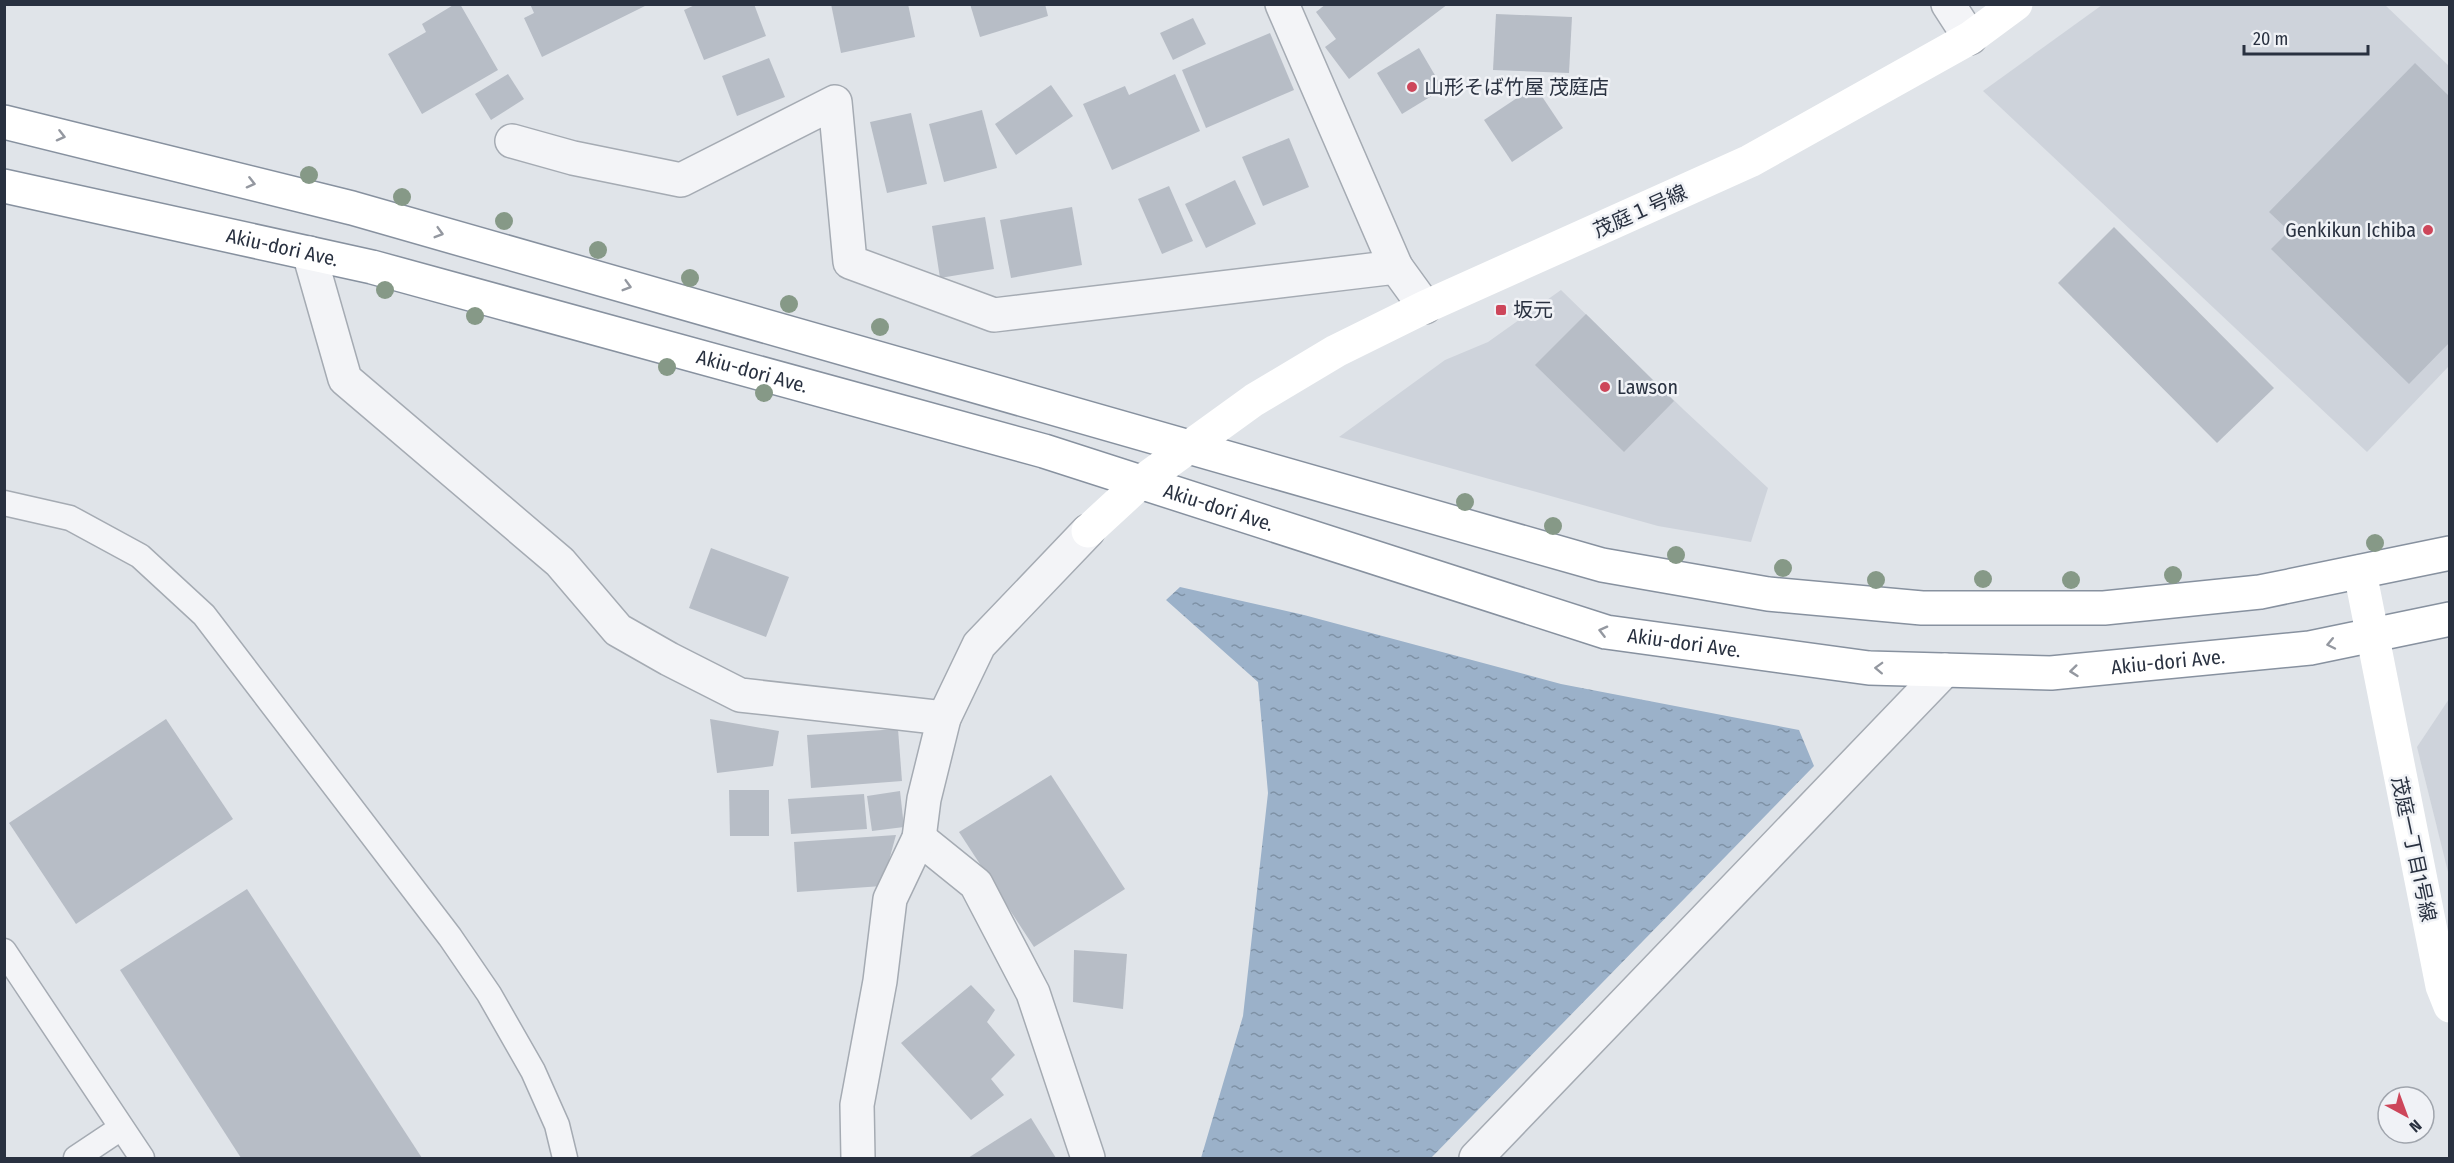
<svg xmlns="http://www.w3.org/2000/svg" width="2454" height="1163" viewBox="0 0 2454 1163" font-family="'Fira Sans Condensed','Noto Sans JP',sans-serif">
<defs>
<pattern id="water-ripples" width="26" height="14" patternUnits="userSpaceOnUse" patternTransform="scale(1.5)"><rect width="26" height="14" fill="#9bb1c9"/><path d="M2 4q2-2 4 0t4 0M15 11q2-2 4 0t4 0" fill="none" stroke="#7e91a5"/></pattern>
</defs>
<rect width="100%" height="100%" fill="#e0e4e9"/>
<!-- built -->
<g fill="#ced3db">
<path d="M2102,5H2385L2449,66V366L2367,452L1983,91Z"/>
<path d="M1561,290L1684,410L1768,488L1751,542L1658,526L1339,437L1445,360L1488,342Z"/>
<path d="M2449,699V876L2417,747Z"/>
</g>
<!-- water -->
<path fill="url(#water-ripples)" d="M1180,587L1304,615L1561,684L1799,730L1814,766L1431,1158H1201L1243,1016L1268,793L1258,682L1166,600Z"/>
<!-- building -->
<g fill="#b7bdc6">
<path d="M455,4H460L498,70L422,114L388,54L426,32L422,24Z"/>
<path d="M530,4H649L542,57L524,18L534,13Z"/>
<path d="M697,4H754L766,36L704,60L684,10Z"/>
<path d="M831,4H908L915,37L841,53Z"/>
<path d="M970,4H1045L1048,16L980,37Z"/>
<path d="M1326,4H1448L1349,79L1325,47L1336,39L1316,12Z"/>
<path d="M1496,14L1572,17L1569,73L1493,70Z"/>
<path d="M1193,18L1206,44L1173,60L1160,33Z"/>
<path d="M1270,33L1294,90L1206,128L1182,70Z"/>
<path d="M1419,48L1443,89L1402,114L1377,73Z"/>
<path d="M769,58L785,97L737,116L722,76Z"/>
<path d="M2415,63L2450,97V342L2409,384L2271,249L2289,231L2269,212Z"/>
<path d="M508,74L524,99L491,120L475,94Z"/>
<path d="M1175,74L1200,131L1112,170L1083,104L1125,86L1129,95Z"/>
<path d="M1051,85L1073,116L1016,155L995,124Z"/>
<path d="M1535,86L1563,128L1512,162L1484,120Z"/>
<path d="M982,110L997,168L944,182L929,124Z"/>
<path d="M911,113L927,184L887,193L870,122Z"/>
<path d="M1289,138L1309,187L1263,206L1242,157Z"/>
<path d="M1235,180L1256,224L1206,248L1185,204Z"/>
<path d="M1169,186L1193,241L1162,254L1138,199Z"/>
<path d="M1072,207L1082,265L1011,278L1000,220Z"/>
<path d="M985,217L994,269L940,278L932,226Z"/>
<path d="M2114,227L2274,388L2217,443L2058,283Z"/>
<path d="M1586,314L1674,401L1624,452L1535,365Z"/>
<path d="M711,548L789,577L766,637L689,608Z"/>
<path d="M166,719L233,819L76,924L9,823Z"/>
<path d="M710,719L779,731L773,766L717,773Z"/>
<path d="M898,729L902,781L811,788L807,735Z"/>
<path d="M1051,775L1125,889L1034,947L959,832Z"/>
<path d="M729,790H769V836H730Z"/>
<path d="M900,791L904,827L872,831L867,796Z"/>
<path d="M864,794L867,829L791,834L788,799Z"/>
<path d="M896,835L882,886L797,892L794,842Z"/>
<path d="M247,889L422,1158H241L120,970Z"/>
<path d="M1074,950L1127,954L1123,1009L1073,1002Z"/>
<path d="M971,985L995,1010L987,1022L1015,1055L991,1079L1004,1095L971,1120L901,1043Z"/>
<path d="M1031,1118L1056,1158H968Z"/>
</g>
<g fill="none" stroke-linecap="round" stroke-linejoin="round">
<!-- lane casing -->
<g stroke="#a5abb3" stroke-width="27">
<g id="lane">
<path d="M4,503L70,518L140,556L204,615L450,937L489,994L533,1071L557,1125L565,1158"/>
<path d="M4,951L142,1158"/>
<path d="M76,1158L121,1128"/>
</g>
</g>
<!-- street casing -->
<g stroke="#a5abb3" stroke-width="36">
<g id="street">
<path d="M1282,4L1396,267"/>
<path d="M1948,4L1970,38"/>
<path d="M512,141L573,158L681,180L835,102L850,262L994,315L1396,267L1425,307"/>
<path d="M309,253L345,379L560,562L618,630L669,659L740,695L944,718"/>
<path d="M919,838L976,884L1033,993L1088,1158"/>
<path d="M858,1158L857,1105L880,981L890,899L919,838L924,799L944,718L979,645L1088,531"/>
<path d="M1476,1158L1945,670"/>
</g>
</g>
<!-- highway casing -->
<g stroke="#87919f" stroke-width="36">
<g id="highway">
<path d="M4,122L352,208L1602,565L1768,594L1922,608H2104L2260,592L2450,553"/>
<path id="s1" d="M4,186L372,267L1044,451L1606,632L1869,668L2051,673L2310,648L2450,619"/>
</g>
</g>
<!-- lane -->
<use href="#lane" stroke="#f3f4f7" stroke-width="24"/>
<!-- street -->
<use href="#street" stroke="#f3f4f7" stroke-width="33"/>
<!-- secondary -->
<g stroke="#fff" stroke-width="33">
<path d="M1088,531L1141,482L1189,447L1254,400L1336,351L1425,307L1750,161L1970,38L2016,4"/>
<path d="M2360,572L2442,986L2450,1006"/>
</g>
<!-- highway -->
<use href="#highway" stroke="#fff" stroke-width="33"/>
</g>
<!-- trees -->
<g fill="#869987">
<circle cx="309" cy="175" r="9"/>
<circle cx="402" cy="197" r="9"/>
<circle cx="504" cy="221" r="9"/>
<circle cx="598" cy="250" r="9"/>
<circle cx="690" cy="278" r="9"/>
<circle cx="385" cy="290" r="9"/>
<circle cx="789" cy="304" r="9"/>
<circle cx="475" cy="316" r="9"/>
<circle cx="880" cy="327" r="9"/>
<circle cx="667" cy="367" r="9"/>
<circle cx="764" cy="393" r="9"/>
<circle cx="1465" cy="502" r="9"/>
<circle cx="1553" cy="526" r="9"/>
<circle cx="2375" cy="543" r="9"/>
<circle cx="1676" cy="555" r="9"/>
<circle cx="1783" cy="568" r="9"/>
<circle cx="2173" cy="575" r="9"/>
<circle cx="1983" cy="579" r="9"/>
<circle cx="1876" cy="580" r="9"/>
<circle cx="2071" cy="580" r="9"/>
</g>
<!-- one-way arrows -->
<defs><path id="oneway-chevron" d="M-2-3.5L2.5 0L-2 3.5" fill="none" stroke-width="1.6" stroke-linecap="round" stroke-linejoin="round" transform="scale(1.5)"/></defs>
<g stroke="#9498a0">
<use href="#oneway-chevron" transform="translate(61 136) rotate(14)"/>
<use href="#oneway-chevron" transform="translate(251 183) rotate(14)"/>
<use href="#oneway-chevron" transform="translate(439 233) rotate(16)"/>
<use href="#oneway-chevron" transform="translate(627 286) rotate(16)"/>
<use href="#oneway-chevron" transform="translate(1603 631) rotate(-166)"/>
<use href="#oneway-chevron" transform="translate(2331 644) rotate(168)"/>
<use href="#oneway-chevron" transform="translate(1879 668) rotate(-178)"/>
<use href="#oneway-chevron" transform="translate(2074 671) rotate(174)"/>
</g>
<!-- markers -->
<g fill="#cd465a" stroke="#f0f2f6" stroke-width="2">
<circle cx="1412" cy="87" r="6"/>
<circle cx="2428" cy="230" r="6"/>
<rect x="1495" y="304" width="12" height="12" rx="3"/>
<circle cx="1605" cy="387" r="6"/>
</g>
<g text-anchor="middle" stroke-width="5" stroke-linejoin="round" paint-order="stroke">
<!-- poi labels -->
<g font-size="20" fill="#293140" stroke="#f0f2f6" text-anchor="start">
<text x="1424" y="94">山形そば竹屋 茂庭店</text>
<text x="2416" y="237" text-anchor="end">Genkikun Ichiba</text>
<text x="1513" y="317">坂元</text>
<text x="1617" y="394">Lawson</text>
</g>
<!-- street labels -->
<g font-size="20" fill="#293140" stroke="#f0f2f6">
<text transform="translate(1640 211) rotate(-24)" y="7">茂庭１号線</text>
<text dy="7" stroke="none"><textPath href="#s1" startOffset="285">Akiu-dori Ave.</textPath></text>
<text dy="7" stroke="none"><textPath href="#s1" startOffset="771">Akiu-dori Ave.</textPath></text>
<text dy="7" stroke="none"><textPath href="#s1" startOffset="1257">Akiu-dori Ave.</textPath></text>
<text dy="7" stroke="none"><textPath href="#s1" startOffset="1743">Akiu-dori Ave.</textPath></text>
<text dy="7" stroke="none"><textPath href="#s1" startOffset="2229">Akiu-dori Ave.</textPath></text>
<text transform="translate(2414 849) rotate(78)" y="7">茂庭一丁目1号線</text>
</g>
</g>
<!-- border -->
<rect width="2454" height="1163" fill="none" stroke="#293140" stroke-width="12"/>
<!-- north arrow -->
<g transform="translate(2406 1115) rotate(139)"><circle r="28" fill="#f0f2f6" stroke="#a0a5ad" stroke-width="1.5"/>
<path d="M0-4.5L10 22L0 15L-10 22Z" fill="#cd465a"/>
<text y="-9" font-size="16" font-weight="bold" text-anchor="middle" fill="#293140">N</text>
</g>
<!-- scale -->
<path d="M2244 45v9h124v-9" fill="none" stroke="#293140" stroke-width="3"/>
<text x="2253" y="45" font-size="18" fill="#293140" stroke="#f0f2f6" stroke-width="4.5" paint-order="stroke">20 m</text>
</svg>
